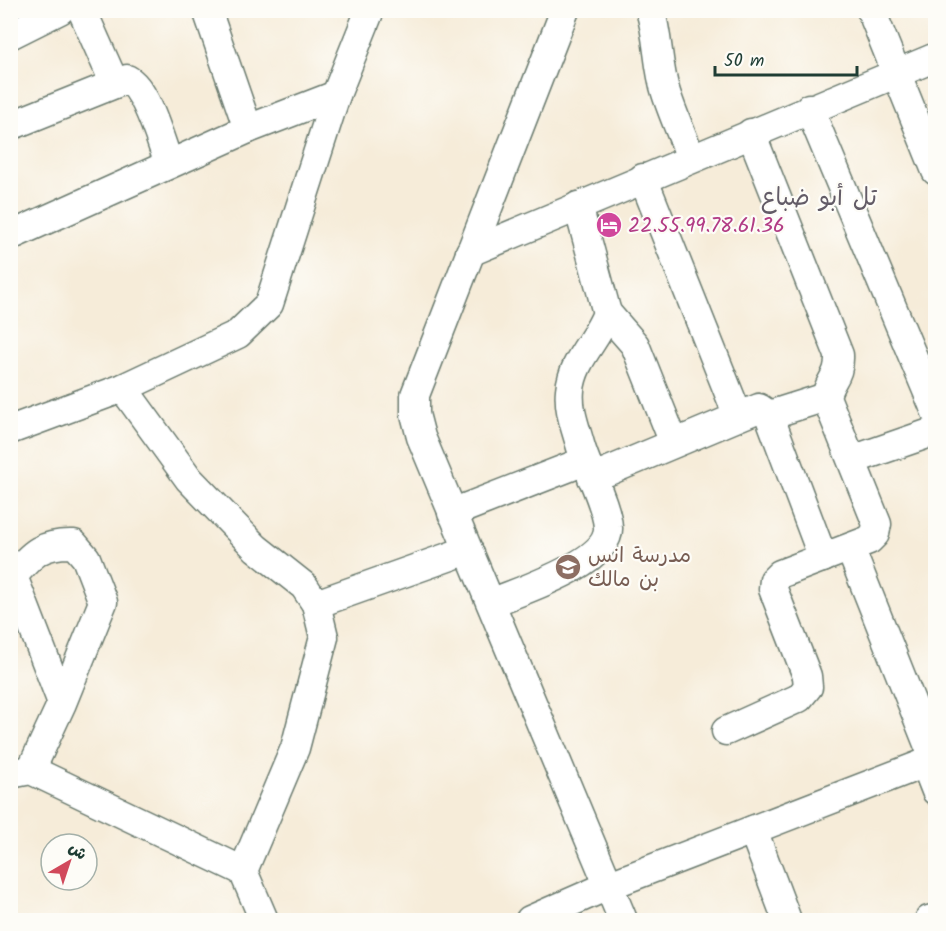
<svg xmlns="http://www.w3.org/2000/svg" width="946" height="931" viewBox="0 0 946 931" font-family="Kalam,'Playpen Sans Arabic',sans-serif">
<rect width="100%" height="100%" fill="#fdfcf7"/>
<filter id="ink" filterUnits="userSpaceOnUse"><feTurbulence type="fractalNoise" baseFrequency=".0167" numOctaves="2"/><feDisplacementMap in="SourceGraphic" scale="12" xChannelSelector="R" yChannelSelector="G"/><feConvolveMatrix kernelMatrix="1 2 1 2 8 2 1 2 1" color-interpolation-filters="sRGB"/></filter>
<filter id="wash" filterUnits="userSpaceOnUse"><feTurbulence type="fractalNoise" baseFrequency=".008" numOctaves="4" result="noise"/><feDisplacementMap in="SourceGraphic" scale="24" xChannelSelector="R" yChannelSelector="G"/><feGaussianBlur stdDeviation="1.35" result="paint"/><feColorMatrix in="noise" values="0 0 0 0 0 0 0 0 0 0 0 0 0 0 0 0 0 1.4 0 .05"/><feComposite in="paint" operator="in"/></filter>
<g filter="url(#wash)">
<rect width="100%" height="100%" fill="#f6ecd9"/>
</g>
<g filter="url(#ink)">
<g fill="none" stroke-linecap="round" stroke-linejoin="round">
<!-- minor casing -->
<g stroke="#6a7a6e" stroke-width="31">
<g id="minor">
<path d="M82,10L114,82"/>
<path d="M207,10L248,129"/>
<path d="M565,10L415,395V414L421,437L623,920"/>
<path d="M650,10C659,37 657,66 666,93C673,115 683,137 691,158"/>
<path d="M871,10L936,171"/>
<path d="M10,35L60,10"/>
<path d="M809,108L936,412"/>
<path d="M10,126L127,79C147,89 161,143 169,164"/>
<path d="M643,178L738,416"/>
<path d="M10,236L248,129L336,95"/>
<path d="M470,252L936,57"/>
<path d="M607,313L635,345L674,443"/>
<path d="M123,388L189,479L256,548L304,586L316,604L324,637L295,748L243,871"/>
<path d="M769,415L826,397"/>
<path d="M10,430L123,388L238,334L269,304L336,95L370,10"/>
<path d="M852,460L936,431"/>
<path d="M592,478L759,408L769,415L823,558"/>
<path d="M452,513L585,461"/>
<path d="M850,548L934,759"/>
<path d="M491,603C519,591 611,563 608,527C607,505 586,467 580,444C575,426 568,409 570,390C573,359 597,341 607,313L578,206"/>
<path d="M316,604L468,550"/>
<path d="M726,731L799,698L808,687L807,676L773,589L774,580L780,574L869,540L875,534L877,524L826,397C829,379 840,378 839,355L751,133"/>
<path d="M925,763L936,791"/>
<path d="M31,770L62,703L103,602L86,558L74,544C42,543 34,552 13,576L62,703"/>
<path d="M10,774L31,770L243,871L264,920"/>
<path d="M753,830L787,920"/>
<path d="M530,920L610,885L936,759"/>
<path d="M929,920L936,918"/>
</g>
</g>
<!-- minor -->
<use href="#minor" stroke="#fff" stroke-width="28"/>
</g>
</g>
<!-- icons -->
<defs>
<g id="hotel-disc" transform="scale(1.35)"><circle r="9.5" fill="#d1479c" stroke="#fdfcf7"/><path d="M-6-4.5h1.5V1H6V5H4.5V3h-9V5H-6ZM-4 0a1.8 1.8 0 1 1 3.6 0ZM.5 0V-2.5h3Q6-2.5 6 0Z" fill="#fff"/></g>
<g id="school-disc" transform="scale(1.35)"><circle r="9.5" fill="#8d6e63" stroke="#fdfcf7"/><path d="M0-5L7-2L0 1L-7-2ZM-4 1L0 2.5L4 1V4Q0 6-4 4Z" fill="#fff"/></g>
</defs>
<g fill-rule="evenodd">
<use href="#hotel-disc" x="609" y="225"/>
<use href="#school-disc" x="568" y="567"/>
</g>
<g text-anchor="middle" stroke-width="4.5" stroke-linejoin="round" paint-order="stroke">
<!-- hotel labels -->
<g font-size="21" fill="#b23c85" stroke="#fdfcf7" text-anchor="start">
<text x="628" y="232">22.55.99.78.61.36</text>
</g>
<!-- education labels -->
<g font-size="21" fill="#785e54" stroke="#fdfcf7" text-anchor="start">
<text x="588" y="562">مدرسة انس<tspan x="588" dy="24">بن مالك</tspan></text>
</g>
<!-- quarter labels -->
<g font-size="24" fill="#635c67" stroke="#fdfcf7">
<text x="819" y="205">تل أبو ضباع</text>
</g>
</g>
<!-- margin -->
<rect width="946" height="931" fill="none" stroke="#fdfcf7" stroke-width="36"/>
<!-- north arrow -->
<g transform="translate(69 862) rotate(39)"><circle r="28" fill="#fdfcf7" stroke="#a4b0a9" stroke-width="1.5"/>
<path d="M0-4.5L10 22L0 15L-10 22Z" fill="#d1495b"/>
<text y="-9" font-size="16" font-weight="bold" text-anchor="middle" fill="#1f3d34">ش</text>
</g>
<!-- scale -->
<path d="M715 66v9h142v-9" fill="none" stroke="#1f3d34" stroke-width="3"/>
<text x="724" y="66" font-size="18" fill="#1f3d34" stroke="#fdfcf7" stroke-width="4.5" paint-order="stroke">50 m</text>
</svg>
